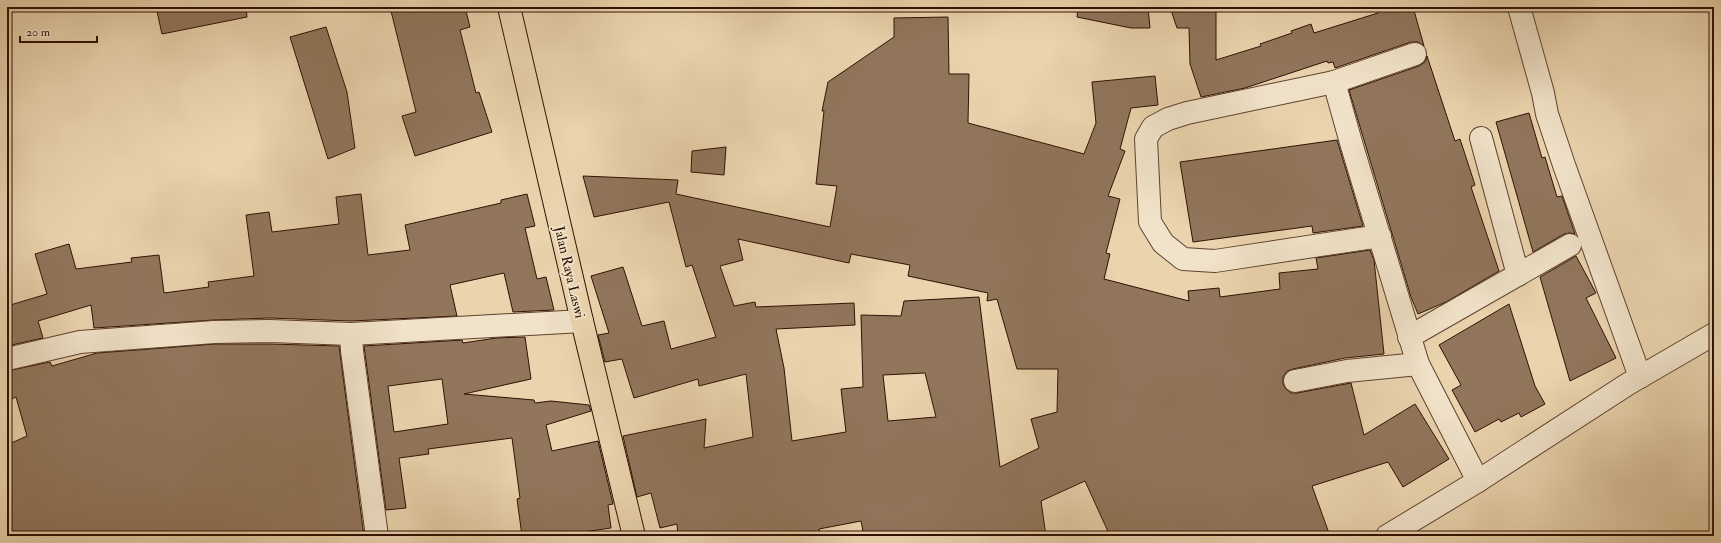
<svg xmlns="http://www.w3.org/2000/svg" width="1721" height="543" viewBox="0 0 1721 543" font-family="'IM FELL Double Pica',serif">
<rect width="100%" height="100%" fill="#ead4ae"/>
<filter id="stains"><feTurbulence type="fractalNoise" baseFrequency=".005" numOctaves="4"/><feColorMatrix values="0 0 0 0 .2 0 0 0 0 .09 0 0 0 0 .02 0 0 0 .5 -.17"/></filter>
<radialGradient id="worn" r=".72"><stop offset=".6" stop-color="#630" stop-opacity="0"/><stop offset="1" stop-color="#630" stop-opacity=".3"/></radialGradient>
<!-- building -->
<g fill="#91765c" stroke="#311004" fill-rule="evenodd">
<path d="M156,7H246L247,17L162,34Z"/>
<path d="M409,7H465L470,27L460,30L476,93L479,92L492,132L415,156L402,116L416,112L391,11Z"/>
<path d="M1078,7H1148L1150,28H1131L1077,17Z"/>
<path d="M1170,7H1216V60L1261,46L1260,44L1292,33L1291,31L1311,24L1314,33L1378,13L1376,7H1413L1424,46L1418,42H1411L1335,68L1333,62L1328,63L1327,61L1245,88L1201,97L1190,64L1189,28H1177Z"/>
<path d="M948,17L949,74H969L968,123L1084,154L1096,123L1092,82L1155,76L1158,105L1131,108L1120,149L1125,151L1108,196L1120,199L1106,253L1110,254L1104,279L1189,301L1188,291L1219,288L1220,297L1280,289L1279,273L1318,269L1316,258L1370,250L1374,260L1384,354L1345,358L1293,369L1287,371L1283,377V384L1286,389L1291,393H1297L1351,383L1364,435L1415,404L1449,459L1403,487L1388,462L1312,486L1330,536H1110L1085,481L1041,501L1046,536H864L861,521L819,529L821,536H678L677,524L660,528L651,493L637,497L623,436L706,419L704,448L753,437L746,374L699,386L698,379L634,398L622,359L605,362L598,335L609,333L591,276L623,267L642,326L664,321L671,349L716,337L692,265L686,267L669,202L594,217L583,176L678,180L676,194L830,227L837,186L816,184L824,111H822L828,82L894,37V18ZM738,239L849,263L851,254L910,265L908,276L988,293L987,301L997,299L1017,369H1058L1057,412L1031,419L1039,448L1000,467L979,297L904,301L901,316L861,315L863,387L841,389L846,432L792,441L784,368L776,329L855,325L854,303L756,307L755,302L734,306L720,266L743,260ZM925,373L936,417L888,421L883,375Z"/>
<path d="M326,27L347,92L355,148L328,159L290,37Z"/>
<path d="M1427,56L1455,141L1460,139L1475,185L1471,187L1499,271L1446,302L1418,314L1411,297L1349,90L1419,66L1425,62Z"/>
<path d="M1529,113L1542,158L1545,157L1557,197L1562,196L1575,234L1570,233L1564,234L1533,252L1496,122Z"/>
<path d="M1337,140L1363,226L1313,233L1312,226L1193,242L1180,162Z"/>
<path d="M726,147L724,175L691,172L692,151Z"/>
<path d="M361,194L368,255L410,250L405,225L501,203V200L527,194L535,226L525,228L537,279L546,277L554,310L513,312L504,273L450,285L457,316L351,321L270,318L214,320L94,328L91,305L38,321L43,338L7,346V306L47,294L35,254L69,244L76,269L132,262L131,258L159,255L164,293L209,287L208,282L254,276L246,215L269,212L272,232L339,224L336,197Z"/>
<path d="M1576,256L1596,293L1586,298L1616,358L1570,381L1540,277Z"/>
<path d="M1509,304L1535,386L1545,404L1521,417L1519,413L1501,422L1499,419L1475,432L1452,390L1461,385L1439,345Z"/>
<path d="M525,337L531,379L464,394L534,400L535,403L551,401L589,405L591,411L546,425L552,451L598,441L613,504L608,505L611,528L576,533V536H522L517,499L520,498L512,438L428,449L429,454L399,458L406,508L386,510L364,346L462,340L463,343L496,338ZM442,379L448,424L394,432L388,386Z"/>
<path d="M215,344H270L339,346L364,536H11L7,527V445L27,436L16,397L7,401V371L50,362L52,366L97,353Z"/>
</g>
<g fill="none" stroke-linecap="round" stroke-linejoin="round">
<!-- minor casing -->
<g stroke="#5f412e" stroke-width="24">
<g id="minor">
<path d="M1519,7L1543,93L1547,114L1564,165L1640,377"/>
<path d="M1334,82L1415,54"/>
<path d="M1481,138L1518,275"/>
<path d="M1380,236L1215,261L1183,259L1163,243L1150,222L1146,139L1153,127L1168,119L1187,113L1334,82L1352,146L1418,364L1478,481"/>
<path d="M351,334L352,351L377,536"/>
<path d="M1409,337L1570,245"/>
<path d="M7,359L80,342L214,332L270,331L351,334L582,321"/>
<path d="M1295,381L1347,371L1418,364"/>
<path d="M1387,536L1478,481L1628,384L1714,334"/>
</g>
</g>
<!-- major casing -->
<g stroke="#311004" stroke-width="24">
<path id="major" d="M509,7L582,321L634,536"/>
</g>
<!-- minor -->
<use href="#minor" stroke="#f1e3ca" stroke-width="22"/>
<!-- major -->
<use href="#major" stroke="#ead4ae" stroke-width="22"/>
</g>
<g text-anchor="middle" stroke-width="4" stroke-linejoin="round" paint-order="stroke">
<!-- street labels -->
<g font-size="14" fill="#311004" stroke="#f1e3ca">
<text transform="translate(570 272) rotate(77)" y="5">Jalan Raya Laswi</text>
</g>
</g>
<!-- margin -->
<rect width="1721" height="543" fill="none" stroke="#ead4ae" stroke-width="24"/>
<rect x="8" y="8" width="1705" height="527" fill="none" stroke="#311004" stroke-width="2"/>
<rect x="12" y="12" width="1697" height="519" fill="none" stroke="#311004"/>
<!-- scale -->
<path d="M20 36v6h77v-6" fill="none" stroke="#311004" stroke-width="2"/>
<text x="26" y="36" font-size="12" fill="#311004" stroke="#f1e3ca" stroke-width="3" paint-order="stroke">20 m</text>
<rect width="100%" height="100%" filter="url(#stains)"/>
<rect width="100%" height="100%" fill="url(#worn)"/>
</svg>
